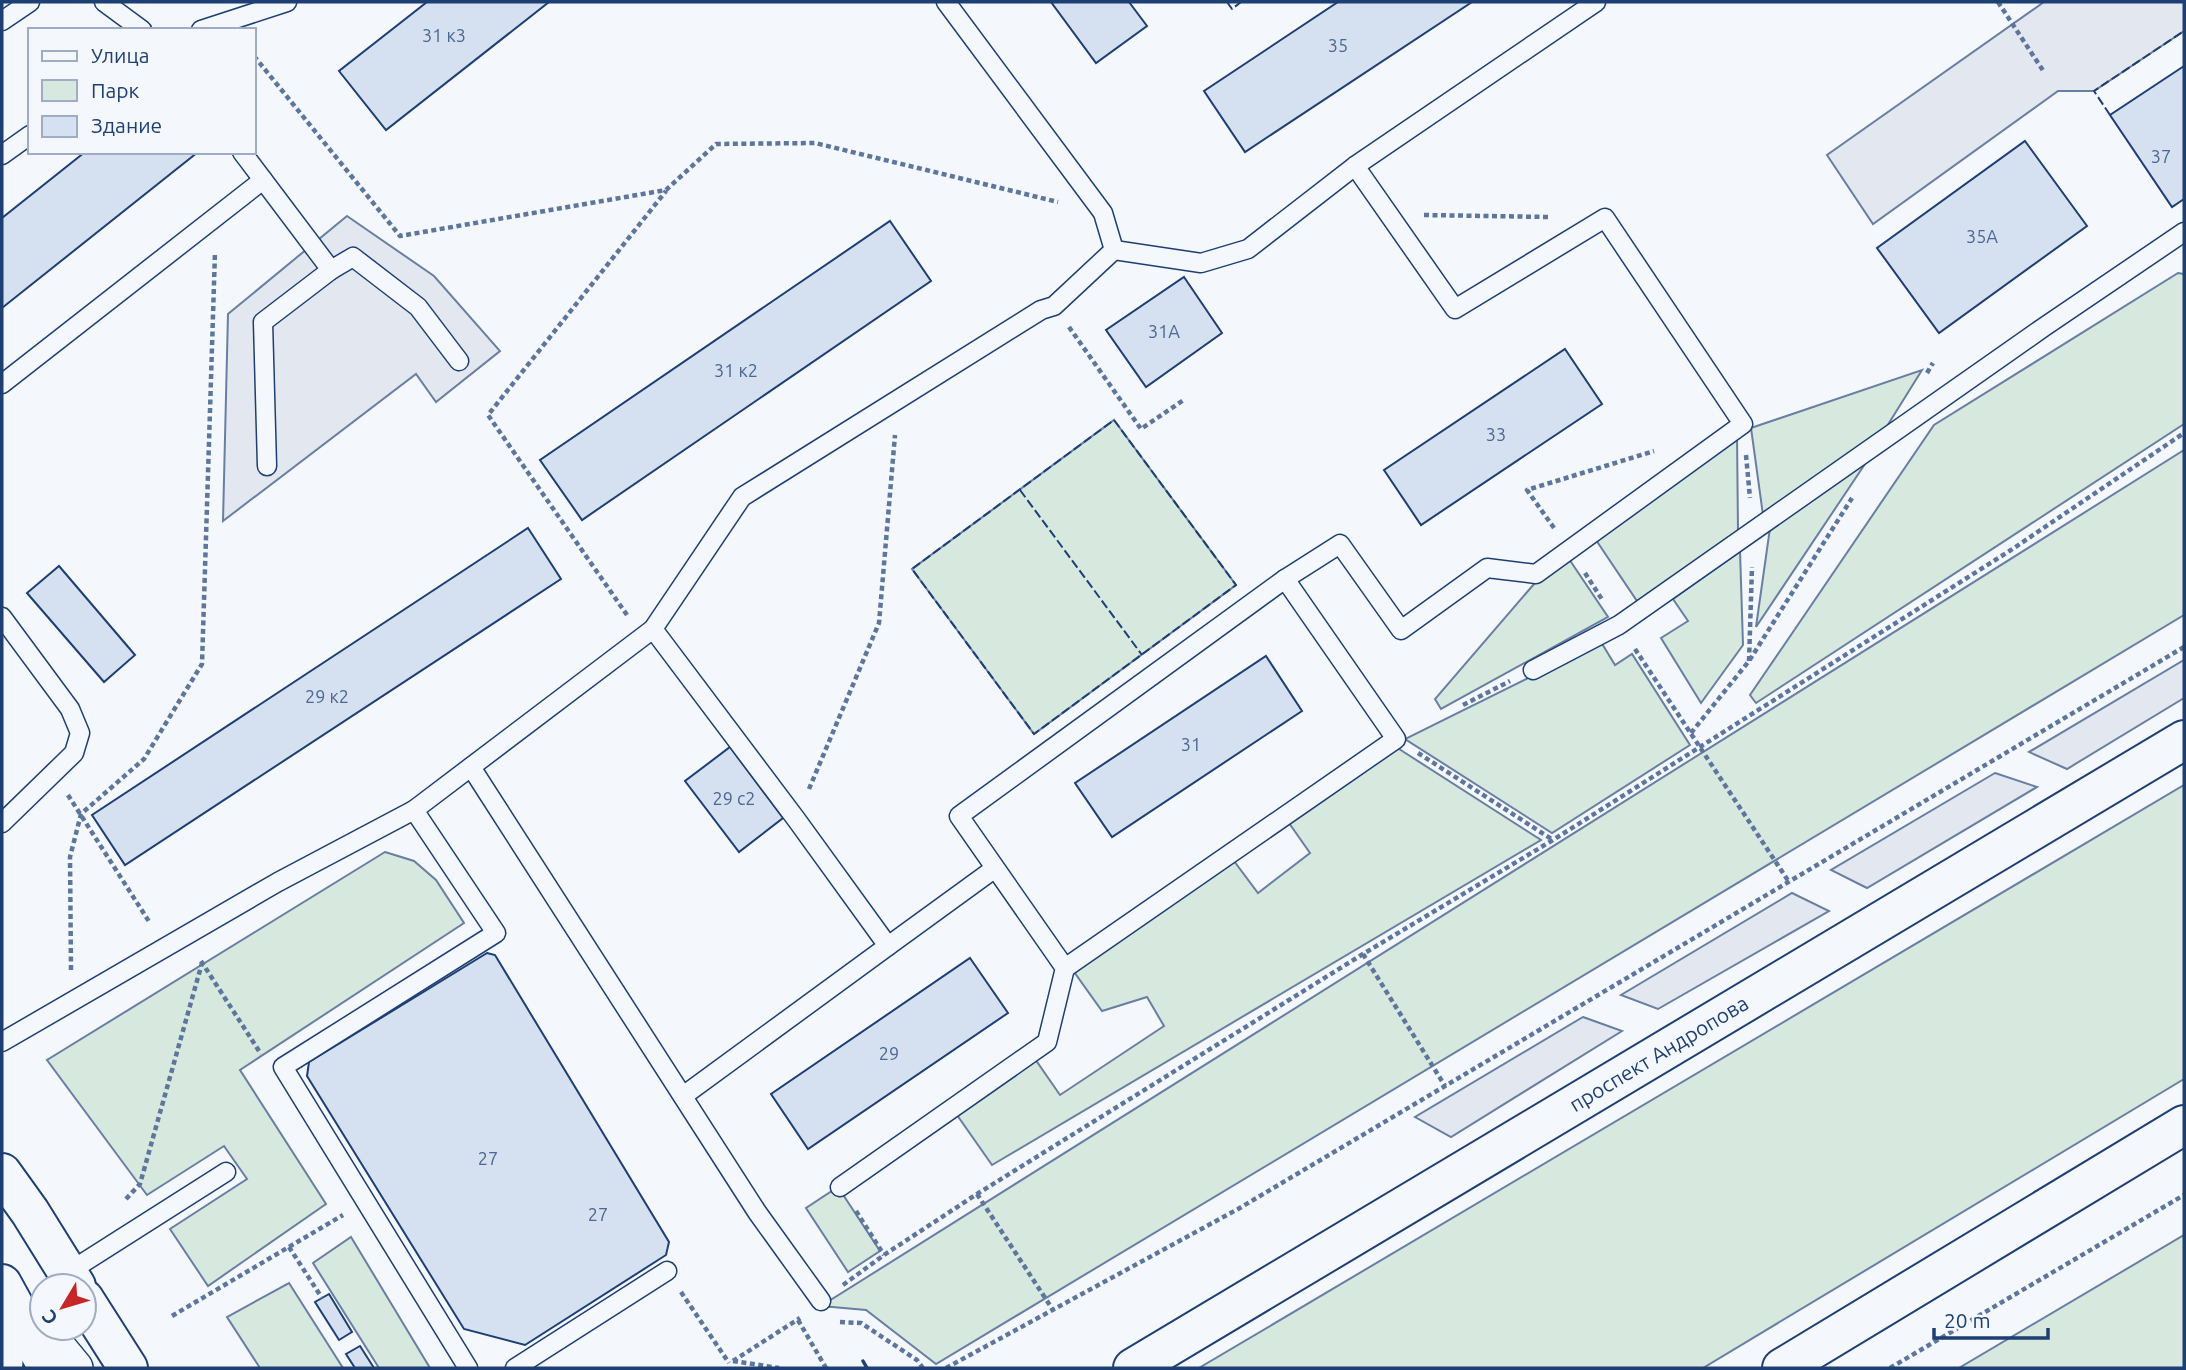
<svg xmlns="http://www.w3.org/2000/svg" width="2186" height="1370" viewBox="0 0 2186 1370" font-family="Ubuntu,sans-serif">
<rect width="100%" height="100%" fill="#f4f7fb"/>
<!-- green -->
<g fill="#d7e8df" stroke="#687fa3" stroke-width="2">
<path d="M2178,273L2184,274V424L1756,703L1750,695L1934,425Z"/>
<path d="M1922,370L1884,431L1763,515L1751,428Z"/>
<path d="M1114,420L1236,585L1034,734L912,569Z"/>
<path d="M1737,434L1738,532L1637,601L1596,540Z"/>
<path d="M2184,450V615L936,1364L866,1310L821,1306Z"/>
<path d="M1867,461L1756,627L1770,528Z"/>
<path d="M1740,551L1743,645L1701,703L1661,638L1688,621L1673,599Z"/>
<path d="M1569,559L1608,617L1441,709L1435,699L1534,584Z"/>
<path d="M1601,642L1615,665L1632,654L1690,745L1552,833L1405,739Z"/>
<path d="M1396,747L1541,840L992,1165L957,1115L1035,1059L1060,1095L1164,1026L1147,997L1102,1011L1072,969L1234,861L1258,893L1310,853L1289,823Z"/>
<path d="M2184,785V1079L1703,1368H1199Z"/>
<path d="M385,852L414,861L436,880L464,923L240,1070L326,1204L208,1286L170,1229L247,1179L224,1146L147,1195L47,1060Z"/>
<path d="M838,1187L880,1251L848,1272L806,1208Z"/>
<path d="M2184,1235V1368H1959Z"/>
<path d="M351,1237L430,1368H379L313,1263Z"/>
<path d="M289,1283L343,1368H260L227,1317Z"/>
</g>
<!-- parking -->
<g fill="#e3e8f0" stroke="#687fa3" stroke-width="2">
<path d="M2044,2H2184V31L2094,91H2058L1873,224L1827,155Z"/>
<path d="M347,216L434,276L500,351L436,402L416,374L223,521L228,314Z"/>
<path d="M2184,660V698L2067,769L2029,752Z"/>
<path d="M1995,773L2037,787L1867,888L1831,870Z"/>
<path d="M1792,893L1829,911L1658,1009L1621,995Z"/>
<path d="M1583,1017L1622,1031L1451,1137L1415,1117Z"/>
</g>
<!-- building -->
<g fill="#d5e0f0" stroke="#1d3f73" stroke-width="2">
<path d="M427,2H549L386,130L339,71Z"/>
<path d="M1051,2H1129L1147,26L1096,63Z"/>
<path d="M1338,2H1472L1245,152L1204,91Z"/>
<path d="M2184,66V199L2172,207L2110,115Z"/>
<path d="M2025,141L2087,226L1939,333L1877,248Z"/>
<path d="M85,152H198L2,308V218Z"/>
<path d="M890,221L931,281L582,520L540,460Z"/>
<path d="M1184,277L1222,333L1146,387L1106,330Z"/>
<path d="M1565,349L1602,404L1421,525L1384,470Z"/>
<path d="M528,528L561,579L125,865L92,815Z"/>
<path d="M59,566L135,655L104,682L27,593Z"/>
<path d="M1266,656L1302,711L1112,837L1075,783Z"/>
<path d="M730,747L783,818L739,852L685,781Z"/>
<path d="M487,953L495,955L669,1242L666,1255L525,1345L464,1329L307,1076L309,1062Z"/>
<path d="M970,958L1008,1013L808,1149L771,1094Z"/>
<path d="M329,1294L352,1332L339,1340L315,1302Z"/>
<path d="M360,1346L374,1368H355L346,1354Z"/>
</g>
<g fill="none" stroke-linecap="round" stroke-linejoin="round">
<!-- service casing -->
<g stroke="#1d3f73" stroke-width="21">
<g id="service">
<path d="M104,2L142,30"/>
<path d="M2,21L30,2"/>
<path d="M201,30L287,2"/>
<path d="M242,152L331,270"/>
<path d="M2,155L30,135"/>
<path d="M1114,250L1201,263L1248,249L1355,166L1596,2"/>
<path d="M2,384L263,180"/>
<path d="M267,466L263,322L331,270L353,257L418,307L459,361"/>
<path d="M2,617L70,709L80,733L74,753L2,823"/>
<path d="M653,629L796,819L888,946L994,869"/>
<path d="M1533,670L1619,625L2044,327L2184,232"/>
<path d="M471,767L757,1212L821,1301"/>
<path d="M414,810L653,629L742,497L1041,310L1054,306L1114,250L1103,213L946,2"/>
<path d="M1065,968L1396,739L1285,579"/>
<path d="M2,1042L278,882L414,810L496,933L283,1067L468,1368"/>
<path d="M683,1096L888,946"/>
<path d="M840,1187L1047,1042L1065,968L959,816L1285,579L1340,544L1401,630L1487,568L1536,574L1743,424L1605,218L1455,309L1355,166"/>
<path d="M67,1273L226,1172"/>
<path d="M515,1368L667,1271"/>
</g>
</g>
<!-- minor casing -->
<g stroke="#1d3f73" stroke-width="38">
<path id="minor" d="M42,1328L75,1368"/>
</g>
<!-- tertiary casing -->
<g stroke="#1d3f73" stroke-width="42">
<g id="tertiary">
<path d="M2,1173L30,1212L76,1286"/>
<path d="M2,1284L48,1368"/>
<path d="M84,1299L128,1368"/>
<path d="M2,1322L5,1339L3,1368"/>
</g>
</g>
<!-- primary casing -->
<g stroke="#1d3f73" stroke-width="42">
<g id="primary">
<path d="M1133,1368L2184,740"/>
<path d="M1782,1368L2184,1125"/>
</g>
</g>
<!-- path -->
<g stroke="#5e769c" stroke-width="4.5" stroke-dasharray="5 3.5" stroke-linecap="butt">
<path d="M1998,2L2044,72"/>
<path d="M254,56L400,236L666,190L716,144L815,143L1058,202"/>
<path d="M1424,215L1549,217"/>
<path d="M1069,327L1141,429L1185,399"/>
<path d="M1927,373L1933,363"/>
<path d="M1746,455L1750,498"/>
<path d="M1554,528L1527,490L1654,451"/>
<path d="M1585,573L1603,601"/>
<path d="M627,615L488,415L666,191"/>
<path d="M1635,649L1789,882"/>
<path d="M1749,661L1752,567"/>
<path d="M1463,705L1510,681"/>
<path d="M1691,733L1749,661L1852,498"/>
<path d="M1418,753L1553,840"/>
<path d="M809,789L879,623L895,435"/>
<path d="M68,795L150,923"/>
<path d="M1363,954L1445,1086"/>
<path d="M201,961L261,1054"/>
<path d="M71,970L70,857L81,814L144,759L202,664L215,252"/>
<path d="M977,1194L1053,1310"/>
<path d="M126,1199L140,1184L202,963"/>
<path d="M856,1211L884,1255"/>
<path d="M289,1247L322,1298"/>
<path d="M843,1285L884,1255L977,1194L1363,954L1553,840L2011,550L2184,433"/>
<path d="M681,1292L729,1363"/>
<path d="M172,1316L343,1215"/>
<path d="M798,1320L826,1368"/>
<path d="M840,1322L861,1323L917,1360L923,1368"/>
<path d="M733,1361L800,1318"/>
<path d="M733,1361L779,1368"/>
<path d="M946,1368L1238,1209L2184,647"/>
<path d="M1890,1368L2184,1195"/>
</g>
<!-- service -->
<use href="#service" stroke="#f4f7fb" stroke-width="18"/>
<!-- minor -->
<use href="#minor" stroke="#f4f7fb" stroke-width="35"/>
<!-- tertiary -->
<use href="#tertiary" stroke="#f4f7fb" stroke-width="38"/>
<!-- primary -->
<use href="#primary" stroke="#f4f7fb" stroke-width="38"/>
<!-- fence -->
<g stroke="#1d3f73" stroke-width="2" stroke-dasharray="9 3.5" stroke-linecap="butt">
<path d="M1227,2L1232,9L1241,2"/>
<path d="M2110,115L2094,91L2184,31"/>
<path d="M1114,420L1236,585L1034,734L912,569Z"/>
<path d="M1020,490L1142,655"/>
</g>
<!-- wall -->
<path stroke="#1d3f73" stroke-width="3.5" d="M863,1361L867,1368"/>
</g>
<g text-anchor="middle" stroke-width="5" stroke-linejoin="round" paint-order="stroke">
<!-- number labels -->
<g font-size="18" fill="#4b6792">
<text x="444" y="42">31 к3</text>
<text x="1338" y="52">35</text>
<text x="2161" y="163">37</text>
<text x="1982" y="243">35А</text>
<text x="1164" y="338">31А</text>
<text x="736" y="377">31 к2</text>
<text x="1496" y="441">33</text>
<text x="327" y="703">29 к2</text>
<text x="1191" y="751">31</text>
<text x="734" y="805">29 с2</text>
<text x="889" y="1060">29</text>
<text x="488" y="1165">27</text>
<text x="598" y="1221">27</text>
</g>
<!-- street labels -->
<g font-size="21" fill="#1d3f73" stroke="#f4f7fb">
<text transform="translate(1659 1054) rotate(-31)" y="7">проспект Андропова</text>
</g>
</g>
<!-- border -->
<rect width="2186" height="1370" fill="none" stroke="#1d3f73" stroke-width="7"/>
<!-- legend -->
<rect x="28" y="28" width="228" height="126" fill="#f4f7fb" stroke="#9eadc5" stroke-width="2"/>
<rect x="42" y="51" width="35" height="10" fill="#f4f7fb" stroke="#9eadc5" stroke-width="2"/>
<text x="91" y="63" font-size="21" fill="#1d3f73">Улица</text>
<rect x="42" y="80" width="35" height="21" fill="#d7e8df" stroke="#9eadc5" stroke-width="2"/>
<text x="91" y="98" font-size="21" fill="#1d3f73">Парк</text>
<rect x="42" y="116" width="35" height="21" fill="#d5e0f0" stroke="#9eadc5" stroke-width="2"/>
<text x="91" y="133" font-size="21" fill="#1d3f73">Здание</text>
<!-- north arrow -->
<g transform="translate(63 1307) rotate(232)"><circle r="33" fill="#f4f7fb" stroke="#9eadc5" stroke-width="2"/>
<path d="M0-5L12 26L0 18L-12 26Z" fill="#c62828"/>
<text y="-10" font-size="19" font-weight="bold" text-anchor="middle" fill="#1d3f73">С</text>
</g>
<!-- scale -->
<path d="M1934 1328v10h114v-10" fill="none" stroke="#1d3f73" stroke-width="3.5"/>
<text x="1944" y="1328" font-size="21" fill="#1d3f73" stroke="#f4f7fb" stroke-width="5" paint-order="stroke">20 m</text>
</svg>
